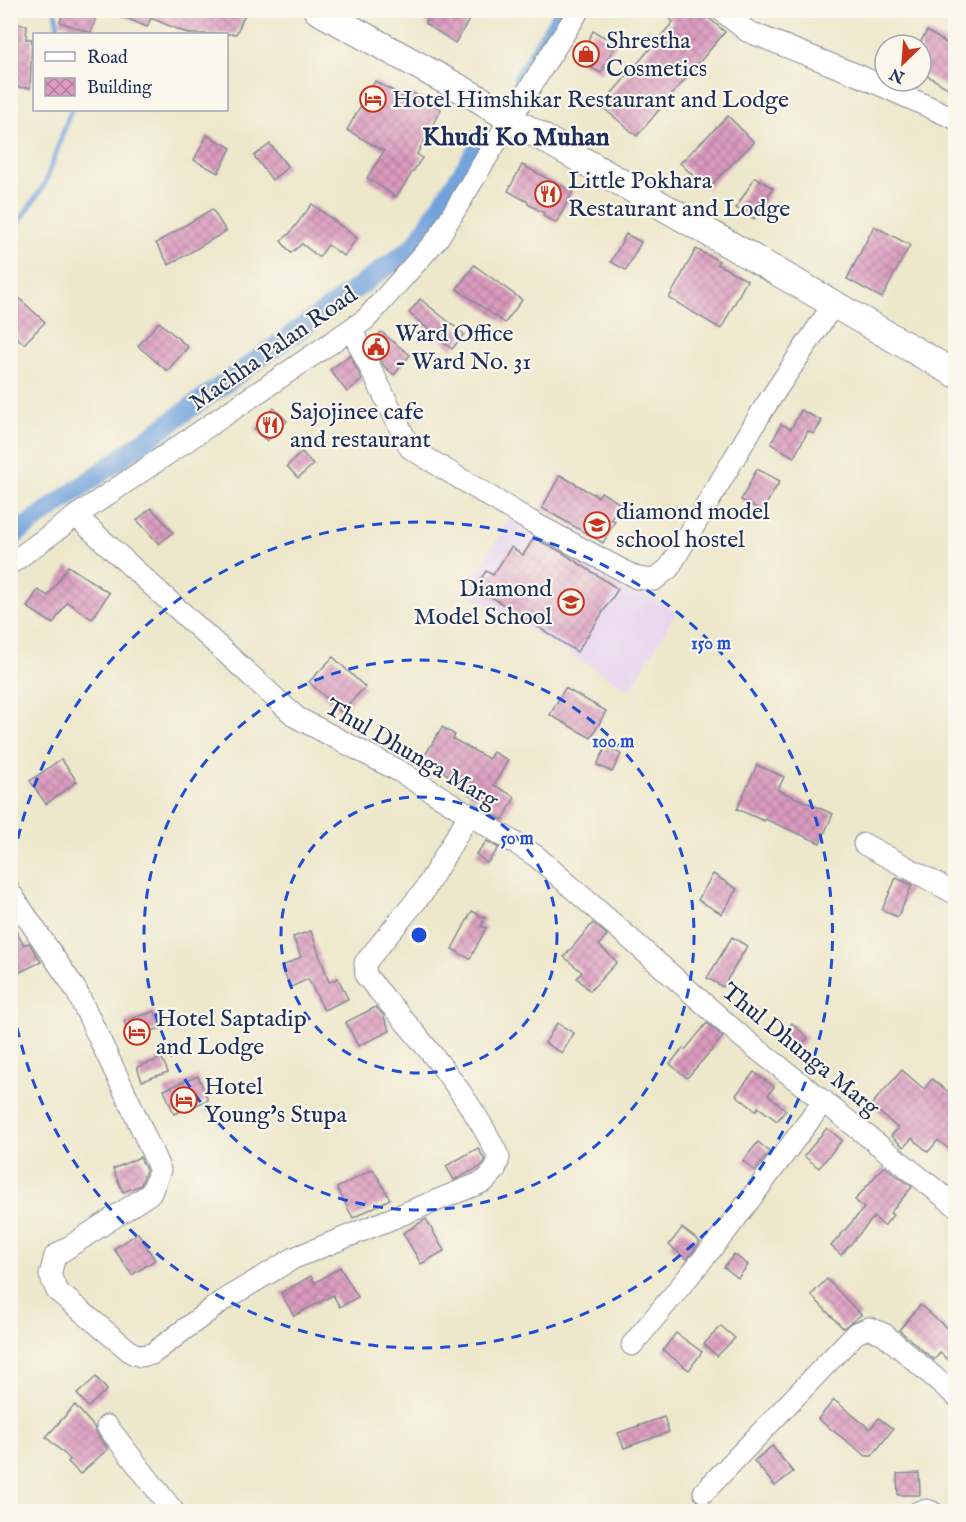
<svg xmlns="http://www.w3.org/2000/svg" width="966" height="1522" viewBox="0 0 966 1522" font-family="'IM FELL English',serif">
<defs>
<pattern id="building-cross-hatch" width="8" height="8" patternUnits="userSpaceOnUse" patternTransform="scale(1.5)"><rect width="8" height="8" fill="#dc9bbf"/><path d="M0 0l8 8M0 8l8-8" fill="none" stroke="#b27f9e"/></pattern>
</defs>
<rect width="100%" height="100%" fill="#fbf7ec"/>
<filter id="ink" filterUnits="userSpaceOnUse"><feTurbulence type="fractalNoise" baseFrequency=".0167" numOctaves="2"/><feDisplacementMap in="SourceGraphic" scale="12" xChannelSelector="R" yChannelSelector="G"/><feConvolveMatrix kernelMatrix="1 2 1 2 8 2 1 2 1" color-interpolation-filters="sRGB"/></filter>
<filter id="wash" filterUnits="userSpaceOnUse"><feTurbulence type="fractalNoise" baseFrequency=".008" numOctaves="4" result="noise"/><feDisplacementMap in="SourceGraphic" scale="24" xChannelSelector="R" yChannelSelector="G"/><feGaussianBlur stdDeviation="1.35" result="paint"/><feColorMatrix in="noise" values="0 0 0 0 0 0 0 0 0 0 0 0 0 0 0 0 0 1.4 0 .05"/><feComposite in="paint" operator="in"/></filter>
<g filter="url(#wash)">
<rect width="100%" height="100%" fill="#ede7cb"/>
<!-- built -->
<path fill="#e5d3f0" d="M512,514L676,612L630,690L466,592Z"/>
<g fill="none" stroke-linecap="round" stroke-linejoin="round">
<!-- stream -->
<g stroke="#72a3dc" stroke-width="5">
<path d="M55,10L59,34"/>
<path d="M10,235L45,184L71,110"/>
</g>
<!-- canal -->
<g stroke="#72a3dc" stroke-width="20">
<path d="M523,79L565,10"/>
<path d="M10,538L415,246L482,142"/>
</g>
</g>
<g id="blocks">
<!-- building -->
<g fill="url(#building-cross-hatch)">
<path d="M64,10H98L91,33L60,22Z"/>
<path d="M108,10H247L236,34H189L151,18L147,27Z"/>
<path d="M432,10H475L455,43L425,23Z"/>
<path d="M662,10H700L725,32L637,136L601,106L673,22Z"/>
<path d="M10,24L27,25L26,39H32L30,88L10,87Z"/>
<path d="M593,31L616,43L601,73L578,61Z"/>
<path d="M927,31L956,49V93L921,72V41Z"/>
<path d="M375,81L407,99L411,92L441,109L417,154L422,158L396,197L367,178L384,151L347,130Z"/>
<path d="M728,116L754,142L707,189L680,163Z"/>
<path d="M207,135L231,148L218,173L194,160Z"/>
<path d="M270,144L288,167L272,180L254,156Z"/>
<path d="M522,165L573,192L556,223L543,216L544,213L528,204V202L508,191Z"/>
<path d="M755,177L773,188L754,219L736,208Z"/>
<path d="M312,204L357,238L344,256L328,245L319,257L302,244L291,253L281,241L290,233Z"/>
<path d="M212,209L226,231L169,265L156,243Z"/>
<path d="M874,226L910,245L882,298L847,279Z"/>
<path d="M626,234L641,242L626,270L611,262Z"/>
<path d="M696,249L719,261L717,264L747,280L721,329L669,298Z"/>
<path d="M474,265L522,300L505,323L457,289Z"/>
<path d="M10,290L45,322L24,344L10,331Z"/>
<path d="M420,299L464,334L452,349L409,313Z"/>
<path d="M159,322L188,347L167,371L138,346Z"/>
<path d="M381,332L410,355L394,375L384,366L372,343Z"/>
<path d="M350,355L362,380L347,392L330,370Z"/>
<path d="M274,408L287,421L267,441L254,429Z"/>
<path d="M801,410L822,421L814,434L808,431L794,457L771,444L781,424L791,429Z"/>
<path d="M302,452L313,465L298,478L287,466Z"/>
<path d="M757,469L780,481L762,511L741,500Z"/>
<path d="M560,475L598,497L601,492L619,503L611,519L615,521L603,543L542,508Z"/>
<path d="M151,508L173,532L159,544L137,520Z"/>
<path d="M534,538L563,553L618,589L577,652L476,587L486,571L493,575L511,547L523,555Z"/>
<path d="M68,566L109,593L92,619L67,602L53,624L27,607L38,590L48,596Z"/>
<path d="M333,657L365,687L341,712L309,682Z"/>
<path d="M565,688L606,711L591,738L550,715Z"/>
<path d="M442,727L455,735L453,739L489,759L493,752L508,760L494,785L515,797L503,820L490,813L494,806L469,794L472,788L443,772L445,769L424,757Z"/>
<path d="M606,747L621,754L612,772L597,765Z"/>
<path d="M61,759L77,781L46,804L30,781Z"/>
<path d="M757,765L784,777L778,790L833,814L820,843L765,819L764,821L737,809Z"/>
<path d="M487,841L499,848L487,863L476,854Z"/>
<path d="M713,874L737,889L722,914L698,900Z"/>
<path d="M896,878L912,885L898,917L882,910Z"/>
<path d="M472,911L485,918L481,926L486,928L470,959L452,949Z"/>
<path d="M10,922L24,945L29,943L41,962L10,977Z"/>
<path d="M593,923L607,935L599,945L617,962L590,991L577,978L582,972L564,957Z"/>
<path d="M311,931L329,982L338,978L348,999L324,1010L308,979L291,987L281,967L301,957L293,937Z"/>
<path d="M732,937L747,946L723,987L707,978Z"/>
<path d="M376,1007L383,1015L390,1031L358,1046L346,1022Z"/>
<path d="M155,1011L161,1028L130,1038L124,1021Z"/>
<path d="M557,1023L574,1033L562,1053L545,1043Z"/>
<path d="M707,1023L723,1037L687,1078L670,1064L683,1048L685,1050Z"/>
<path d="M792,1023L808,1038L795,1052L778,1037Z"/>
<path d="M162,1058L168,1072L142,1081L137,1067Z"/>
<path d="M902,1070L924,1089L932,1079L956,1098V1155L938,1140L928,1152L912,1138L904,1147L891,1136L898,1128L871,1105Z"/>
<path d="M754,1072L774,1087L768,1095L786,1110L777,1121L758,1107L756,1111L736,1095Z"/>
<path d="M198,1076L208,1100L174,1114L164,1090Z"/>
<path d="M827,1128L842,1140L819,1168L804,1156Z"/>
<path d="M758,1142L770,1152L755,1171L743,1161Z"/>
<path d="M478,1148L485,1160L484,1163L480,1167L454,1180L446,1166Z"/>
<path d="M140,1157L146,1170L141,1185L123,1192L113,1169Z"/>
<path d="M884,1166L912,1187L890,1213L893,1215L884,1226L874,1217L841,1255L831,1246L864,1208L855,1200Z"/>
<path d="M373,1169L390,1199L353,1218L337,1188Z"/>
<path d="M426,1219L444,1251L421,1264L403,1233Z"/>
<path d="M682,1228L700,1242L687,1259L669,1245Z"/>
<path d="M138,1233L155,1260L132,1275L114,1249Z"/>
<path d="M734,1254L748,1265L738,1278L724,1267Z"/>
<path d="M340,1267L358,1297L340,1307L333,1295L294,1316L281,1293L311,1276L315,1283Z"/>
<path d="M827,1279L861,1315L843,1328L811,1295Z"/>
<path d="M920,1305L956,1336V1366L940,1353L934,1360L899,1330Z"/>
<path d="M721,1326L735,1338L717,1356L704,1344Z"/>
<path d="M676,1333L702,1352L689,1370L663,1350Z"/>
<path d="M96,1377L107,1390L88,1407L77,1394Z"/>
<path d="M834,1400L870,1429L879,1418L893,1429L872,1456H866L818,1419Z"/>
<path d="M75,1405L94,1427L97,1434L108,1449L80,1474L68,1462L70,1459L46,1437Z"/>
<path d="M664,1417L669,1432L624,1448L618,1433Z"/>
<path d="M772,1446L793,1472L775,1486L754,1461Z"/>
<path d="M919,1473L920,1495H898L897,1474Z"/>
</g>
</g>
</g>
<g filter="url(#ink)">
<use href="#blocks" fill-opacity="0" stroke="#848b94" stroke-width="1.5"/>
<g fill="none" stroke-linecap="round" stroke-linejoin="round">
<!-- minor casing -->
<g stroke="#848b94" stroke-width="23">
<g id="minor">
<path d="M721,10L747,31L860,76L956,119"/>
<path d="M352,331L410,448L530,521L637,578L654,580L669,568L764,408L833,305"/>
<path d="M76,516L296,717L399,771L536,856L743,1038L956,1206"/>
<path d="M10,564L76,516L366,319L438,238L510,119L579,10"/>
<path d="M864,844L956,894"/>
<path d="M10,892L76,990L130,1103L160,1170L151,1193L55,1256L50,1275L57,1291L132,1353L141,1356L152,1354L222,1301L294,1258L485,1181L495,1170L499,1158C468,1091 414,1032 366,976L365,963L424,891L470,813"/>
<path d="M632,1345L727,1230L824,1101"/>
<path d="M107,1426L174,1512"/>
<path d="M704,1492L856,1333L869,1328L884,1334L956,1396"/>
<path d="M918,1512L927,1510L932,1512"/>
</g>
</g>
<!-- major casing -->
<g stroke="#848b94" stroke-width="29">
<path id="major" d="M317,10L481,100L510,119L956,374"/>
</g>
<!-- minor -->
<use href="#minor" stroke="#fff" stroke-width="21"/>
<!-- major -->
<use href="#major" stroke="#fff" stroke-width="27"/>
</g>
</g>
<!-- distance rings -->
<g fill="none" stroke="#1d4ed8" stroke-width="3" stroke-dasharray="10 8">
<circle cx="419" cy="935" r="138"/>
<circle cx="419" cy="935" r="275"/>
<path d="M11 874A413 413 0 1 1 11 996"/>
</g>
<!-- icons -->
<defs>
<g id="shop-ring" transform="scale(1.35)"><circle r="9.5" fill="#fbf7ec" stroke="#c8321e" stroke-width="1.5"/><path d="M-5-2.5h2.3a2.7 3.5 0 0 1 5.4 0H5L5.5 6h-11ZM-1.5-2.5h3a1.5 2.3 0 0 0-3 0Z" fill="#c8321e"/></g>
<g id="hotel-ring" transform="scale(1.35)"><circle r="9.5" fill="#fbf7ec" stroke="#c8321e" stroke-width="1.5"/><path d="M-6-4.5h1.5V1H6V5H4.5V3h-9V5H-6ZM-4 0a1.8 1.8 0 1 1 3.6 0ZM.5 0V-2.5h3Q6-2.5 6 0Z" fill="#c8321e"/></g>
<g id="restaurant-ring" transform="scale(1.35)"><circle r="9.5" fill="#fbf7ec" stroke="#c8321e" stroke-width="1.5"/><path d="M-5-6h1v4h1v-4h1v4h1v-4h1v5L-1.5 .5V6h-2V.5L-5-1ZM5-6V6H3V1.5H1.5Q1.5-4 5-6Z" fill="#c8321e"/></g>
<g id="civic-ring" transform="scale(1.35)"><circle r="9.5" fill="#fbf7ec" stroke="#c8321e" stroke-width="1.5"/><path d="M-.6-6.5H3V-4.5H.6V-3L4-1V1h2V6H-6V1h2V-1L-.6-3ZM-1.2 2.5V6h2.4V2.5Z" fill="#c8321e"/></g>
<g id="school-ring" transform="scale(1.35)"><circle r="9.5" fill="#fbf7ec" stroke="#c8321e" stroke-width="1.5"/><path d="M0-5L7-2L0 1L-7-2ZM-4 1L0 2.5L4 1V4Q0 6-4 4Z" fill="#c8321e"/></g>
</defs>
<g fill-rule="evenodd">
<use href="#shop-ring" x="586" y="54"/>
<use href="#hotel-ring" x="373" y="99"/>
<use href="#restaurant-ring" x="548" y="194"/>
<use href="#civic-ring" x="376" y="347"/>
<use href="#restaurant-ring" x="270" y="425"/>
<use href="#school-ring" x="597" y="525"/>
<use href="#school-ring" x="571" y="602"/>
<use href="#hotel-ring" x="137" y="1032"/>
<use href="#hotel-ring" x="184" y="1100"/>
</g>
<g text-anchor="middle" stroke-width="4.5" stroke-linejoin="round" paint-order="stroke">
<!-- poi labels -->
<g font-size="24" fill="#1b2f5e" stroke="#fbf7ec" text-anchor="start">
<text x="606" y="48">Shrestha<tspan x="606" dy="28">Cosmetics</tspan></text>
<text x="392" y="107">Hotel Himshikar Restaurant and Lodge</text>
<text x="568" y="188">Little Pokhara<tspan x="568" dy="28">Restaurant and Lodge</tspan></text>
<text x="395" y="341">Ward Office<tspan x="395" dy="28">- Ward No. 31</tspan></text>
<text x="290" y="419">Sajojinee cafe<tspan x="290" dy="28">and restaurant</tspan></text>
<text x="616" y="519">diamond model<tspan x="616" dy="28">school hostel</tspan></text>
<text x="552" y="596" text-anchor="end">Diamond<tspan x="552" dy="28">Model School</tspan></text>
<text x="156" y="1026">Hotel Saptadip<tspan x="156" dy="28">and Lodge</tspan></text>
<text x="204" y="1094">Hotel<tspan x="204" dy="28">Young's Stupa</tspan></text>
</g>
<!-- street labels -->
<g font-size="24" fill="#1b2f5e" stroke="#fbf7ec">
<text transform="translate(273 348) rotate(-35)" y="8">Machha Palan Road</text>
<text transform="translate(412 753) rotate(30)" y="8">Thul Dhunga Marg</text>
<text transform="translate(801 1049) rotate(39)" y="8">Thul Dhunga Marg</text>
</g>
<!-- neighbourhood labels -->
<g font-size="26" font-weight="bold" fill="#1b2f5e" stroke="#fbf7ec">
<text x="516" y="145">Khudi Ko Muhan</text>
</g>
</g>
<circle cx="419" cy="935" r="9" fill="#1d4ed8" stroke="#fbf7ec" stroke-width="3"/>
<g font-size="18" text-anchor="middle" font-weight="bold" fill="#1d4ed8" stroke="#fbf7ec" stroke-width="4.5" stroke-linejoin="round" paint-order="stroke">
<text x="711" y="649">150 m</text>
<text x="613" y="747">100 m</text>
<text x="517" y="844">50 m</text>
</g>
<!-- margin -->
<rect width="966" height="1522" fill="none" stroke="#fbf7ec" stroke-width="36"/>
<!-- legend -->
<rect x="33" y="33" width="195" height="78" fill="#fbf7ec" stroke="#a1a7b3" stroke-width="1.5"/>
<rect x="45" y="52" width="30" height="9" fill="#ffffff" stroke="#a1a7b3" stroke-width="1.5"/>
<text x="87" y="63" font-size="18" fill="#1b2f5e">Road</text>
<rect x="45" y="78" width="30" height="18" fill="url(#building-cross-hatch)" stroke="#a1a7b3" stroke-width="1.5"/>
<text x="87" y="93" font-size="18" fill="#1b2f5e">Building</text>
<!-- north arrow -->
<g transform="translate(903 63) rotate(205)"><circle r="28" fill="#fbf7ec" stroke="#a1a7b3" stroke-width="1.5"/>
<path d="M0-4.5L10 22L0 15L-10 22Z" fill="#c8321e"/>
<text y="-9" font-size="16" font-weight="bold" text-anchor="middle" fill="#1b2f5e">N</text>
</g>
</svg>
